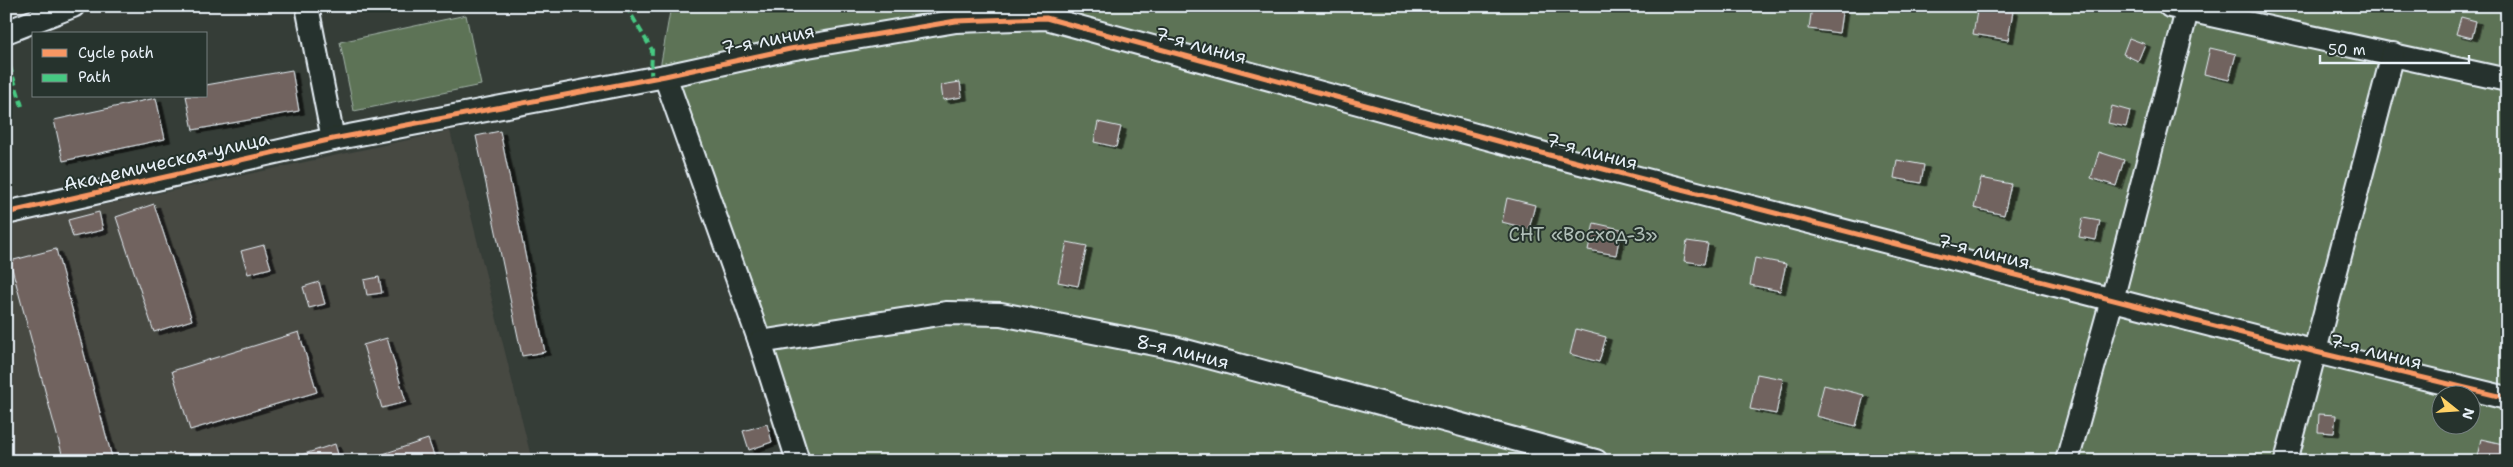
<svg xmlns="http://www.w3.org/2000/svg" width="2513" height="467" viewBox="0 0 2513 467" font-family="'Shantell Sans',sans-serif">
<defs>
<filter id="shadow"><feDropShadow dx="5.5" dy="3" stdDeviation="0" flood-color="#0009"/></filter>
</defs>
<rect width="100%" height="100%" fill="#353d37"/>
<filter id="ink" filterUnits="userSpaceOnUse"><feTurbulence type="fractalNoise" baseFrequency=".02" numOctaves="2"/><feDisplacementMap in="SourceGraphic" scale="10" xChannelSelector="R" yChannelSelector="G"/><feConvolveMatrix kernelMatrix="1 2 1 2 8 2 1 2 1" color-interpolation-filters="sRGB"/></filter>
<g filter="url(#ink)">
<!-- built -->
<path fill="#474943" d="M450,131L532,461H6V226Z"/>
<!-- green -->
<g fill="#5d7357" stroke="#a2b2a8" fill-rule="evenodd">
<path d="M671,6H2507V461H791L659,74ZM2440,394H2470V424H2440Z"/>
<path d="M466,15L481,85L354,111L340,42Z"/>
</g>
<!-- building -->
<g fill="#71645f" stroke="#e8f1f8" filter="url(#shadow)">
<path d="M1812,6H1843L1839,33L1809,29Z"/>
<path d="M1978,6L2013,11L2008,40L1973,34Z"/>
<path d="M2461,17L2476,21L2472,38L2456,34Z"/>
<path d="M2129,38L2145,44L2138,61L2123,54Z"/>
<path d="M2210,48L2236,54L2229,80L2204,74Z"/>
<path d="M292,70L299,111L193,130L186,96H206V85Z"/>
<path d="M960,82L962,97L943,100L941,85Z"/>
<path d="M156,98L165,139L63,161L54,120Z"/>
<path d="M2112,106L2130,111L2126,127L2108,123Z"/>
<path d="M1098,122L1121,127L1116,147L1094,142Z"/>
<path d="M500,131L545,352L522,356L476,136Z"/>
<path d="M2099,152L2124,160L2116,186L2091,178Z"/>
<path d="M1897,160L1924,165L1921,183L1894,178Z"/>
<path d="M1981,178L2011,184L2004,215L1974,208Z"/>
<path d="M1507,198L1535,205L1529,229L1502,222Z"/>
<path d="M154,204L192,320L154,332L116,217Z"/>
<path d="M99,212L103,230L73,237L68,220Z"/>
<path d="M2083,218L2100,221L2096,240L2079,237Z"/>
<path d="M1594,223L1621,229L1616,255L1588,250Z"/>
<path d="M1687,241L1708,244L1704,264L1684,261Z"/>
<path d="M1067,242L1087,246L1078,286L1058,282Z"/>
<path d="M264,245L271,268L248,274L241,251Z"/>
<path d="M56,249L113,461H64L10,261Z"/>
<path d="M1755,258L1786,264L1780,291L1750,285Z"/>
<path d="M379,277L382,293L367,295L364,280Z"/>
<path d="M319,282L325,304L309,308L303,287Z"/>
<path d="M1576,329L1606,337L1599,362L1570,354Z"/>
<path d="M299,332L317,392L190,430L172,371Z"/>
<path d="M387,338L406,402L382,408L363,345Z"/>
<path d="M1757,374L1783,379L1776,414L1750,409Z"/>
<path d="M1824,385L1864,395L1856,426L1816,416Z"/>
<path d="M2319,414L2336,415L2334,433L2318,432Z"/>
<path d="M767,424L772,442L749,450L743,431Z"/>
<path d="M428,439L436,461H371V458Z"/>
<path d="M2481,439L2507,445V461H2476Z"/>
<path d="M335,444L340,461H292V458Z"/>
</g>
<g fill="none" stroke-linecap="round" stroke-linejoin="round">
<!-- street casing -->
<g stroke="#e8f1f8" stroke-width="26">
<g id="street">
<path d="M307,6L333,139"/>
<path d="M2170,6L2507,80"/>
<path d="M6,32L73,6"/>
<path d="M665,76L760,342L798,461"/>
<path d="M6,213L333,139L665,76L790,49L956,21L1046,18L1549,155L2316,352L2507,398"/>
<path id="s1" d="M760,342L946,313L1001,314L1175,348L1596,461"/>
<path d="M2067,461L2112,300L2187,11"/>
<path d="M2286,461L2393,54"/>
</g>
</g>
<!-- street -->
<use href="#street" stroke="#26332d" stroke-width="22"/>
<!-- quiet -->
<g stroke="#46c982" stroke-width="4" stroke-dasharray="8 4" stroke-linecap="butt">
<path d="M626,6L652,50L651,78"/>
<path d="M6,54L22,106"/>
</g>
<!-- cycleway casing -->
<g stroke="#26332d" stroke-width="8">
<path id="cycleway" d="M6,213L333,139L665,76L790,49L956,21L1046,18L1549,155L2316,352L2507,398"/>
</g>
<!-- cycleway -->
<use href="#cycleway" stroke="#f99763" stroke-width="5"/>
</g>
</g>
<g text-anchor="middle" stroke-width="4" stroke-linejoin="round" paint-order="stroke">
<!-- street labels -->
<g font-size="19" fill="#e8f1f8" stroke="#26332d">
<text transform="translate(768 39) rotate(-11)" y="7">7-я линия</text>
<text transform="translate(1201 45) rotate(15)" y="7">7-я линия</text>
<text transform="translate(1592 151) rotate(15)" y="7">7-я линия</text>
<text transform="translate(166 161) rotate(-13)" y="7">Академическая улица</text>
<text transform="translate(1984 251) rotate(14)" y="7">7-я линия</text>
<text transform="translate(2376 351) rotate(14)" y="7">7-я линия</text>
<text dy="7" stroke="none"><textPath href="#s1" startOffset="429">8-я линия</textPath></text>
</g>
<!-- park labels -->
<g font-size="19" fill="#b0bfb8" stroke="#26332d">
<text x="1583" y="241">СНТ «Восход-3»</text>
</g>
</g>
<!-- margin -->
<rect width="2513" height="467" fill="none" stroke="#26332d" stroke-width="25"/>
<rect x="12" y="12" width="2488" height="442" fill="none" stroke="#e8f1f8" stroke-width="2" filter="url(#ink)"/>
<!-- legend -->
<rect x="32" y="32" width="175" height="65" fill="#26332d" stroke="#747f7e"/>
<rect x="42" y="49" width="25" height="8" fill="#f99763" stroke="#747f7e"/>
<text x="78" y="58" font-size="15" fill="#e8f1f8">Cycle path</text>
<rect x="42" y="74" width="25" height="8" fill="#46c982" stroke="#747f7e"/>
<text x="78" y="82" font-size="15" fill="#e8f1f8">Path</text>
<!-- north arrow -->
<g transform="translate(2456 410) rotate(107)"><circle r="24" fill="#26332d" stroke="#747f7e"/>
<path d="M0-4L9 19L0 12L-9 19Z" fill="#ffd166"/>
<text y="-8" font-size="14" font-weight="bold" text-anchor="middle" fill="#e8f1f8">N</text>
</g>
<!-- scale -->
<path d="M2320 55v8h149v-8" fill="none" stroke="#e8f1f8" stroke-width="2.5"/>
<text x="2328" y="55" font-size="15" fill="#e8f1f8" stroke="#26332d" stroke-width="4" paint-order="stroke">50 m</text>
</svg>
